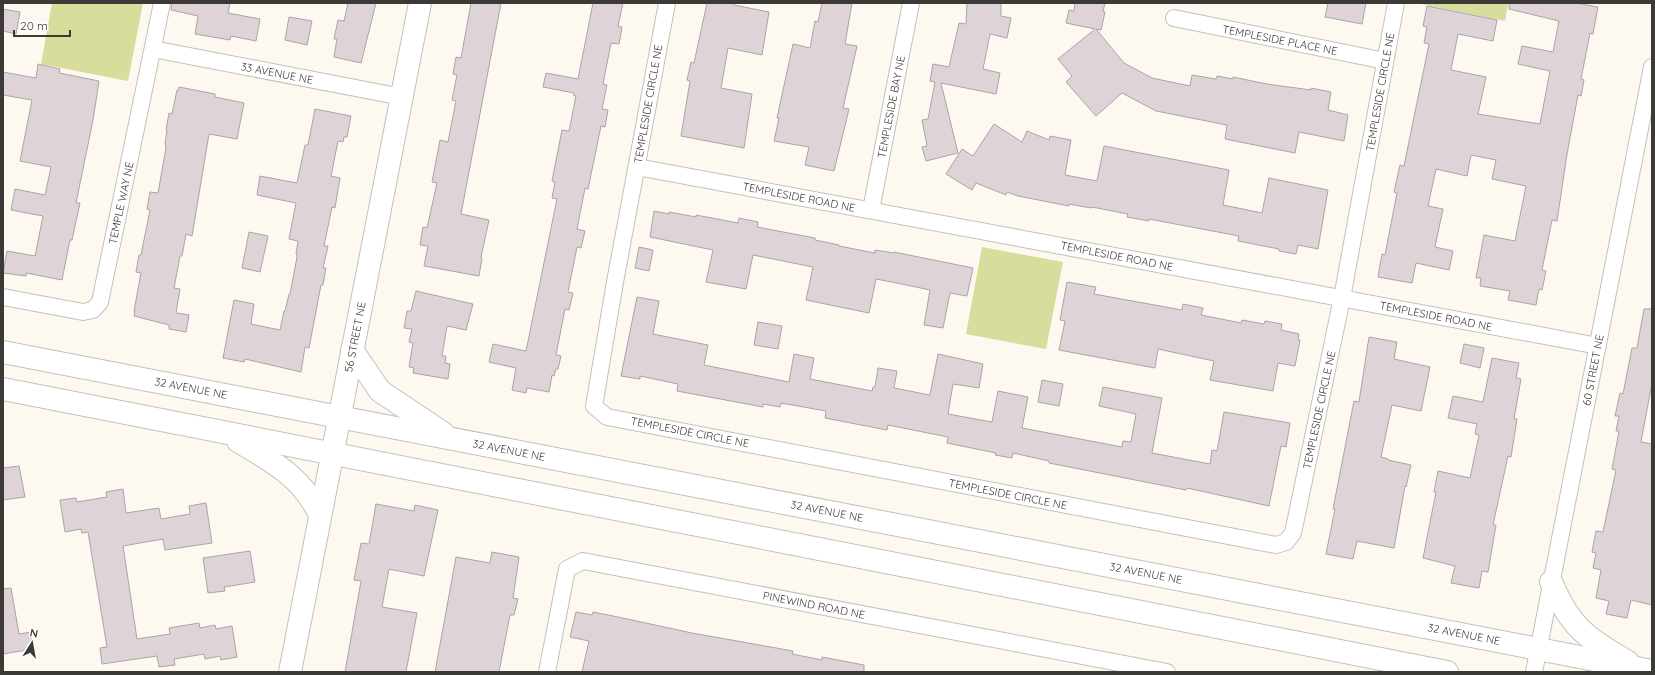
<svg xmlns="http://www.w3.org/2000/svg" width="1655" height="675" viewBox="0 0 1655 675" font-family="Quicksand,sans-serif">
<rect width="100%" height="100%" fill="#fdf9f0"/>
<!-- green -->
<g fill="#d8dc9d">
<path d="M52,3H143L128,81L41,64Z"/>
<path d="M1416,3H1508L1505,21Z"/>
<path d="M982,247L1063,262L1046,349L966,334Z"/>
</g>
<!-- building -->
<g fill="#ded4d8" stroke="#ada3a7">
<path d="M172,3H230L228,13L260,19L256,41L231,36L230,40L195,34L198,16L171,10Z"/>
<path d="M348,3H376L361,63L334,57L337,39H334L338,20L344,21Z"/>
<path d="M471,3H501L461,214L489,220L481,257L482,258L479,276L424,266L428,246L420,245L423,227L427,228L437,183L432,182L440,140L448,142L456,101L452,100L457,75L453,74L456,57L461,58Z"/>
<path d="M593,3H623L618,26L622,27L619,44L611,43L603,84L607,85L602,109L608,110L605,127L601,126L588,189L585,188L577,229L585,231L581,248L577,247L568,292L573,293L569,310L565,309L556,355L561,356L558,369H556L554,376L552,375L549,392L527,388L526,393L512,390L516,368L489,362L493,344L526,351L557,199L552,198L555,182L552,181L562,130L569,131L576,96H574V93L543,87L546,73L578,79Z"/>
<path d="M707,3H734V5L769,12L762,55L728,48L721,88L752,94L744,148L681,136L690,81L687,80L691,62L694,63Z"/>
<path d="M822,3H852L845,44L857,46L843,108L849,109L834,171L805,165L809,147L774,141L779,118H777L793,44L810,48L815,21L818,22Z"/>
<path d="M967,3H1001V16L1011,18L1007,38L990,34L983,69L1000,73L996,94L941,83L958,153L926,161L922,147L927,146L922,120L928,119L935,82L930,81L933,64L949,67L959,23L966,24Z"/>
<path d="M1075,3H1105L1103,11L1105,12L1101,30L1096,29L1124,63L1152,78L1190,86L1192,75L1216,79L1217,76L1233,79V77L1267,84L1311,90V88L1331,92L1328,110L1348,115L1344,141L1299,132L1295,153L1225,139L1227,125L1156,111L1122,93L1096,116L1066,82L1072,76L1058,59L1095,29L1066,23L1069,10L1074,11Z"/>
<path d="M1328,3H1366L1362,24L1325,17Z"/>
<path d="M1509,3H1576L1598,7L1593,34L1590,33L1581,79L1584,80L1581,96L1578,95L1567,154L1557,221L1552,220L1542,270L1546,271L1542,290L1539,289L1536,305L1508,300L1510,291L1480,286L1481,278H1476L1484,235L1515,241L1526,186L1492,179L1496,160L1471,155L1467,176L1436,169L1428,206L1443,209L1435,247L1453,251L1449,270L1416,263L1412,283L1378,277L1382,254L1385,255L1397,193L1394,192L1400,165L1404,166L1429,44L1424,43L1427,27L1423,26L1427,6L1497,20L1493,41L1458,34L1451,70L1486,77L1478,114L1540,124L1550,71L1518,64L1522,46L1553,52L1559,21L1509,9Z"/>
<path d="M3,9L20,12L16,34L3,31Z"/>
<path d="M289,17L312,21L307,45L285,40Z"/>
<path d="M38,64L60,69L59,73L99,81L93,120L76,203H80L72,240H70L62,280L26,273V276L3,273L7,251L35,256L43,216L11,210L15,189L45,195L51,167L20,161L32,100L3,95V72L36,78Z"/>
<path d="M179,87L215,94V97L244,103L237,139L209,134L192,236L186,234L182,256H180L174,288L180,289L176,313L189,315L186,332L169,329V325L134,316L135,311H134L141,273L136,272L139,255H141L150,210L147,209L150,192L158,193L166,148L165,144L167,130H166L169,113L172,114L177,90L178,91Z"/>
<path d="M315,109L351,116L347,137H344L343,142L338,141L331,176L340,178L335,208L332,207L324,246H328L323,268H326L323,285H321L309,348L305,347L301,372L245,359L244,362L223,358L234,300L254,304L251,324L280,330L284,311H285L289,294H290L297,257V254H296L298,241L289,239L296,203L257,195L260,176L297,183L305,145H308Z"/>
<path d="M994,124L1022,142L1027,131L1049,140L1050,136L1071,140L1065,175L1097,181L1104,146L1229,170L1223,205L1262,213L1269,178L1328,190L1318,249L1298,245L1296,254L1279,251V249L1238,241L1239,236L1149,219V221L1127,217L1128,214L1092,207L1091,208L1069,204V206L1018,196L1007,192L1006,195L976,183L972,190L946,174L962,149L973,156Z"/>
<path d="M654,211L669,214V212L696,217V215L738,223L739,218L758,222L757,227L815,238V240L839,245V246L875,253V250L894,253V252L973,268L967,296L950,293L943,328L924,325L930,290L897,283L876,279L869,313L806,300L813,267L753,255L746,289L706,282L713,250L650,237Z"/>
<path d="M249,232L268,236L260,272L242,268Z"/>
<path d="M639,247L653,250L649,271L635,268Z"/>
<path d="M1067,282L1096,287L1094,294L1182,310L1183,304L1203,308L1201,315L1241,323L1242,320L1264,324L1265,321L1282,324L1281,330L1299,334L1298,340H1300L1295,366L1278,363L1273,391L1210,380L1214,361L1158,349L1155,368L1059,350L1065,321L1060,320Z"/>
<path d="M416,291L473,304L466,330L447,326L442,356H446L445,363L450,364L448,379L413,373L414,368L409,367L413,343L409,342L412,329L404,328L407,311H411Z"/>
<path d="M637,297L659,301L653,334L708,345L704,365L789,382L794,354L814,358L810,379L872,391L873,387H875L878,368L897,371L894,388L930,395L938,354L983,364L979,388L953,384L948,414L992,422L998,391L1028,397L1022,428L1122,447L1123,441L1131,442L1136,414L1099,406L1103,387L1162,398L1152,453L1210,464L1212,450L1217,451L1224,412L1290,423L1286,447L1281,446L1269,506L1187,488L1186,490L1049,463V461L1013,453L1012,458L995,455L996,453L947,443L948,437L888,425L887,430L825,418L826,411L781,403L780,407L763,404V407L677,391L678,384L640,376V379L621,376Z"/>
<path d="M1644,309H1652V383L1641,442L1652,444V605L1631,600L1627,618L1606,614L1609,601L1596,598L1601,570L1593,568L1596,553L1592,552L1596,531L1603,532L1616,470L1612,469L1619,431H1616L1619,416H1615L1620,393L1623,394L1632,348H1637Z"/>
<path d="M758,322L782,326L778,349L754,345Z"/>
<path d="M1369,337L1397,342L1394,359L1430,367L1421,411L1392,405L1381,457L1388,459V460L1411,465L1406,487L1405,486L1394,548L1357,541L1353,559L1326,554L1335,509H1333L1354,401L1359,402Z"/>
<path d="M1464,344L1484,348L1480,368L1460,363Z"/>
<path d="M1492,358L1519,363L1516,378L1521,379L1514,419H1517L1511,457L1508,456L1493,525H1496L1488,572L1482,571L1479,588L1451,583L1455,566L1423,558L1436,492H1434L1438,471L1470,478L1479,435L1475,434L1477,424L1448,418L1453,396L1483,402Z"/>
<path d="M1042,380L1063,384L1059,406L1038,402Z"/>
<path d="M19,466L25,497L3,500V468Z"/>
<path d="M123,489L126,513L159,508L161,519L190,514L189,506L206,503L212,543L165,550L163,539L123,546L137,639L170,634L169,628L199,623L200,628L215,625L216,629L232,626L237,657L221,660L220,656L205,659L204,654L174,659L175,665L159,667L157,656L102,664L100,648L107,647L88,532L82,533L81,529L65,532L60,500L76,498L77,502L107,497L106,492Z"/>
<path d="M376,504L414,511L415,505L438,510L424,576L389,569L382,607L417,613L406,672H345L361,581L354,580L361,543L369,544Z"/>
<path d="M250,551L255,582L224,587L225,591L208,593L203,558Z"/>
<path d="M492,552L519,557L513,598L518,599L514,615H510L499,672H435L456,557L490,563Z"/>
<path d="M11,588L19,634L31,632L33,649L3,654V589Z"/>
<path d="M576,612L592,615L593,612L618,617L692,633L793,651L792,654L822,660V657L864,665V672H582L589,641L570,637Z"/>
</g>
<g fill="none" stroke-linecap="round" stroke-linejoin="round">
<!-- street casing -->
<g stroke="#c5c1b9" stroke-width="18">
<g id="street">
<path d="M667,3L615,282L594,406L607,417L1276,545L1286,542L1293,533L1342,298L1396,3"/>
<path d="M1174,18L1385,61"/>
<path d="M153,49L402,97"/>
<path d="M637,167L1598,346"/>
<path d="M871,210L911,3"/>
<path d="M3,297L83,312L93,310L100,302L162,3"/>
<path d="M547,672L567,569L583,561L1167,672"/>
<path d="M1534,672L1652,67"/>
</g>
</g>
<!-- secondary casing -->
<g stroke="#c5c1b9" stroke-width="24">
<g id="secondary">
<path d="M352,350L380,391L443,433"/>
<path d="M3,352L1652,671"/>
<path d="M3,389L1447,672"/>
<path d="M238,441C273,462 302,477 320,515"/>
<path d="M1551,582C1560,602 1570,622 1588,636C1600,646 1615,654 1628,662"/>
<path d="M290,672L420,3"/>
</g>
</g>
<!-- street -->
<use href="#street" stroke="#fff" stroke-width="16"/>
<!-- secondary -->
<use href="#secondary" stroke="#fff" stroke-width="22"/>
</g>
<g text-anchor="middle" stroke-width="3" stroke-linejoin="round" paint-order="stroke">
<!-- street labels -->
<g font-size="11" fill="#3c3a37" stroke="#fff">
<text transform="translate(1280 40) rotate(11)" y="4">TEMPLESIDE PLACE NE</text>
<text transform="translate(277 73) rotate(11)" y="4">33 AVENUE NE</text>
<text transform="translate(1380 92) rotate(-80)" y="4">TEMPLESIDE CIRCLE NE</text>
<text transform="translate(648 104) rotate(-80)" y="4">TEMPLESIDE CIRCLE NE</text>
<text transform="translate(891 107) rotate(-79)" y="4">TEMPLESIDE BAY NE</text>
<text transform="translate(799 197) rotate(11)" y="4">TEMPLESIDE ROAD NE</text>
<text transform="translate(121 203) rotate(-78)" y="4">TEMPLE WAY NE</text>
<text transform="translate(1117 256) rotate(11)" y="4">TEMPLESIDE ROAD NE</text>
<text transform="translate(1436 316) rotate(11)" y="4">TEMPLESIDE ROAD NE</text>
<text transform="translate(355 337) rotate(-79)" y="4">56 STREET NE</text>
<text transform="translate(1593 370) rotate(-79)" y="4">60 STREET NE</text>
<text transform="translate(191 388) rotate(11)" y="4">32 AVENUE NE</text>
<text transform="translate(1319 410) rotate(-78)" y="4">TEMPLESIDE CIRCLE NE</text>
<text transform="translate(690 432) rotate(11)" y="4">TEMPLESIDE CIRCLE NE</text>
<text transform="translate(509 450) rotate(11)" y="4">32 AVENUE NE</text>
<text transform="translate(1008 494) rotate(11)" y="4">TEMPLESIDE CIRCLE NE</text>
<text transform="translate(827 511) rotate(11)" y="4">32 AVENUE NE</text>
<text transform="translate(1146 573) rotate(11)" y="4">32 AVENUE NE</text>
<text transform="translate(814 605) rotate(11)" y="4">PINEWIND ROAD NE</text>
<text transform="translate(1464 634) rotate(11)" y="4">32 AVENUE NE</text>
</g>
</g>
<!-- border -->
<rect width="1655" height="675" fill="none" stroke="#3c3a37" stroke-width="8"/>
<!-- north arrow -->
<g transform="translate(32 643) rotate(11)" stroke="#ffffff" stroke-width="3" paint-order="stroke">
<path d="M0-3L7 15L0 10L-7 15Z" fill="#3c3a37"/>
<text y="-6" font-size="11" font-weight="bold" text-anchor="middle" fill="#3c3a37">N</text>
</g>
<!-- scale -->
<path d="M14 30v6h56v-6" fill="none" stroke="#3c3a37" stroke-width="2"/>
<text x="20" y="30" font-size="12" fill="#3c3a37" stroke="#ffffff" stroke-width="3" paint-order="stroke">20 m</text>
</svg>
